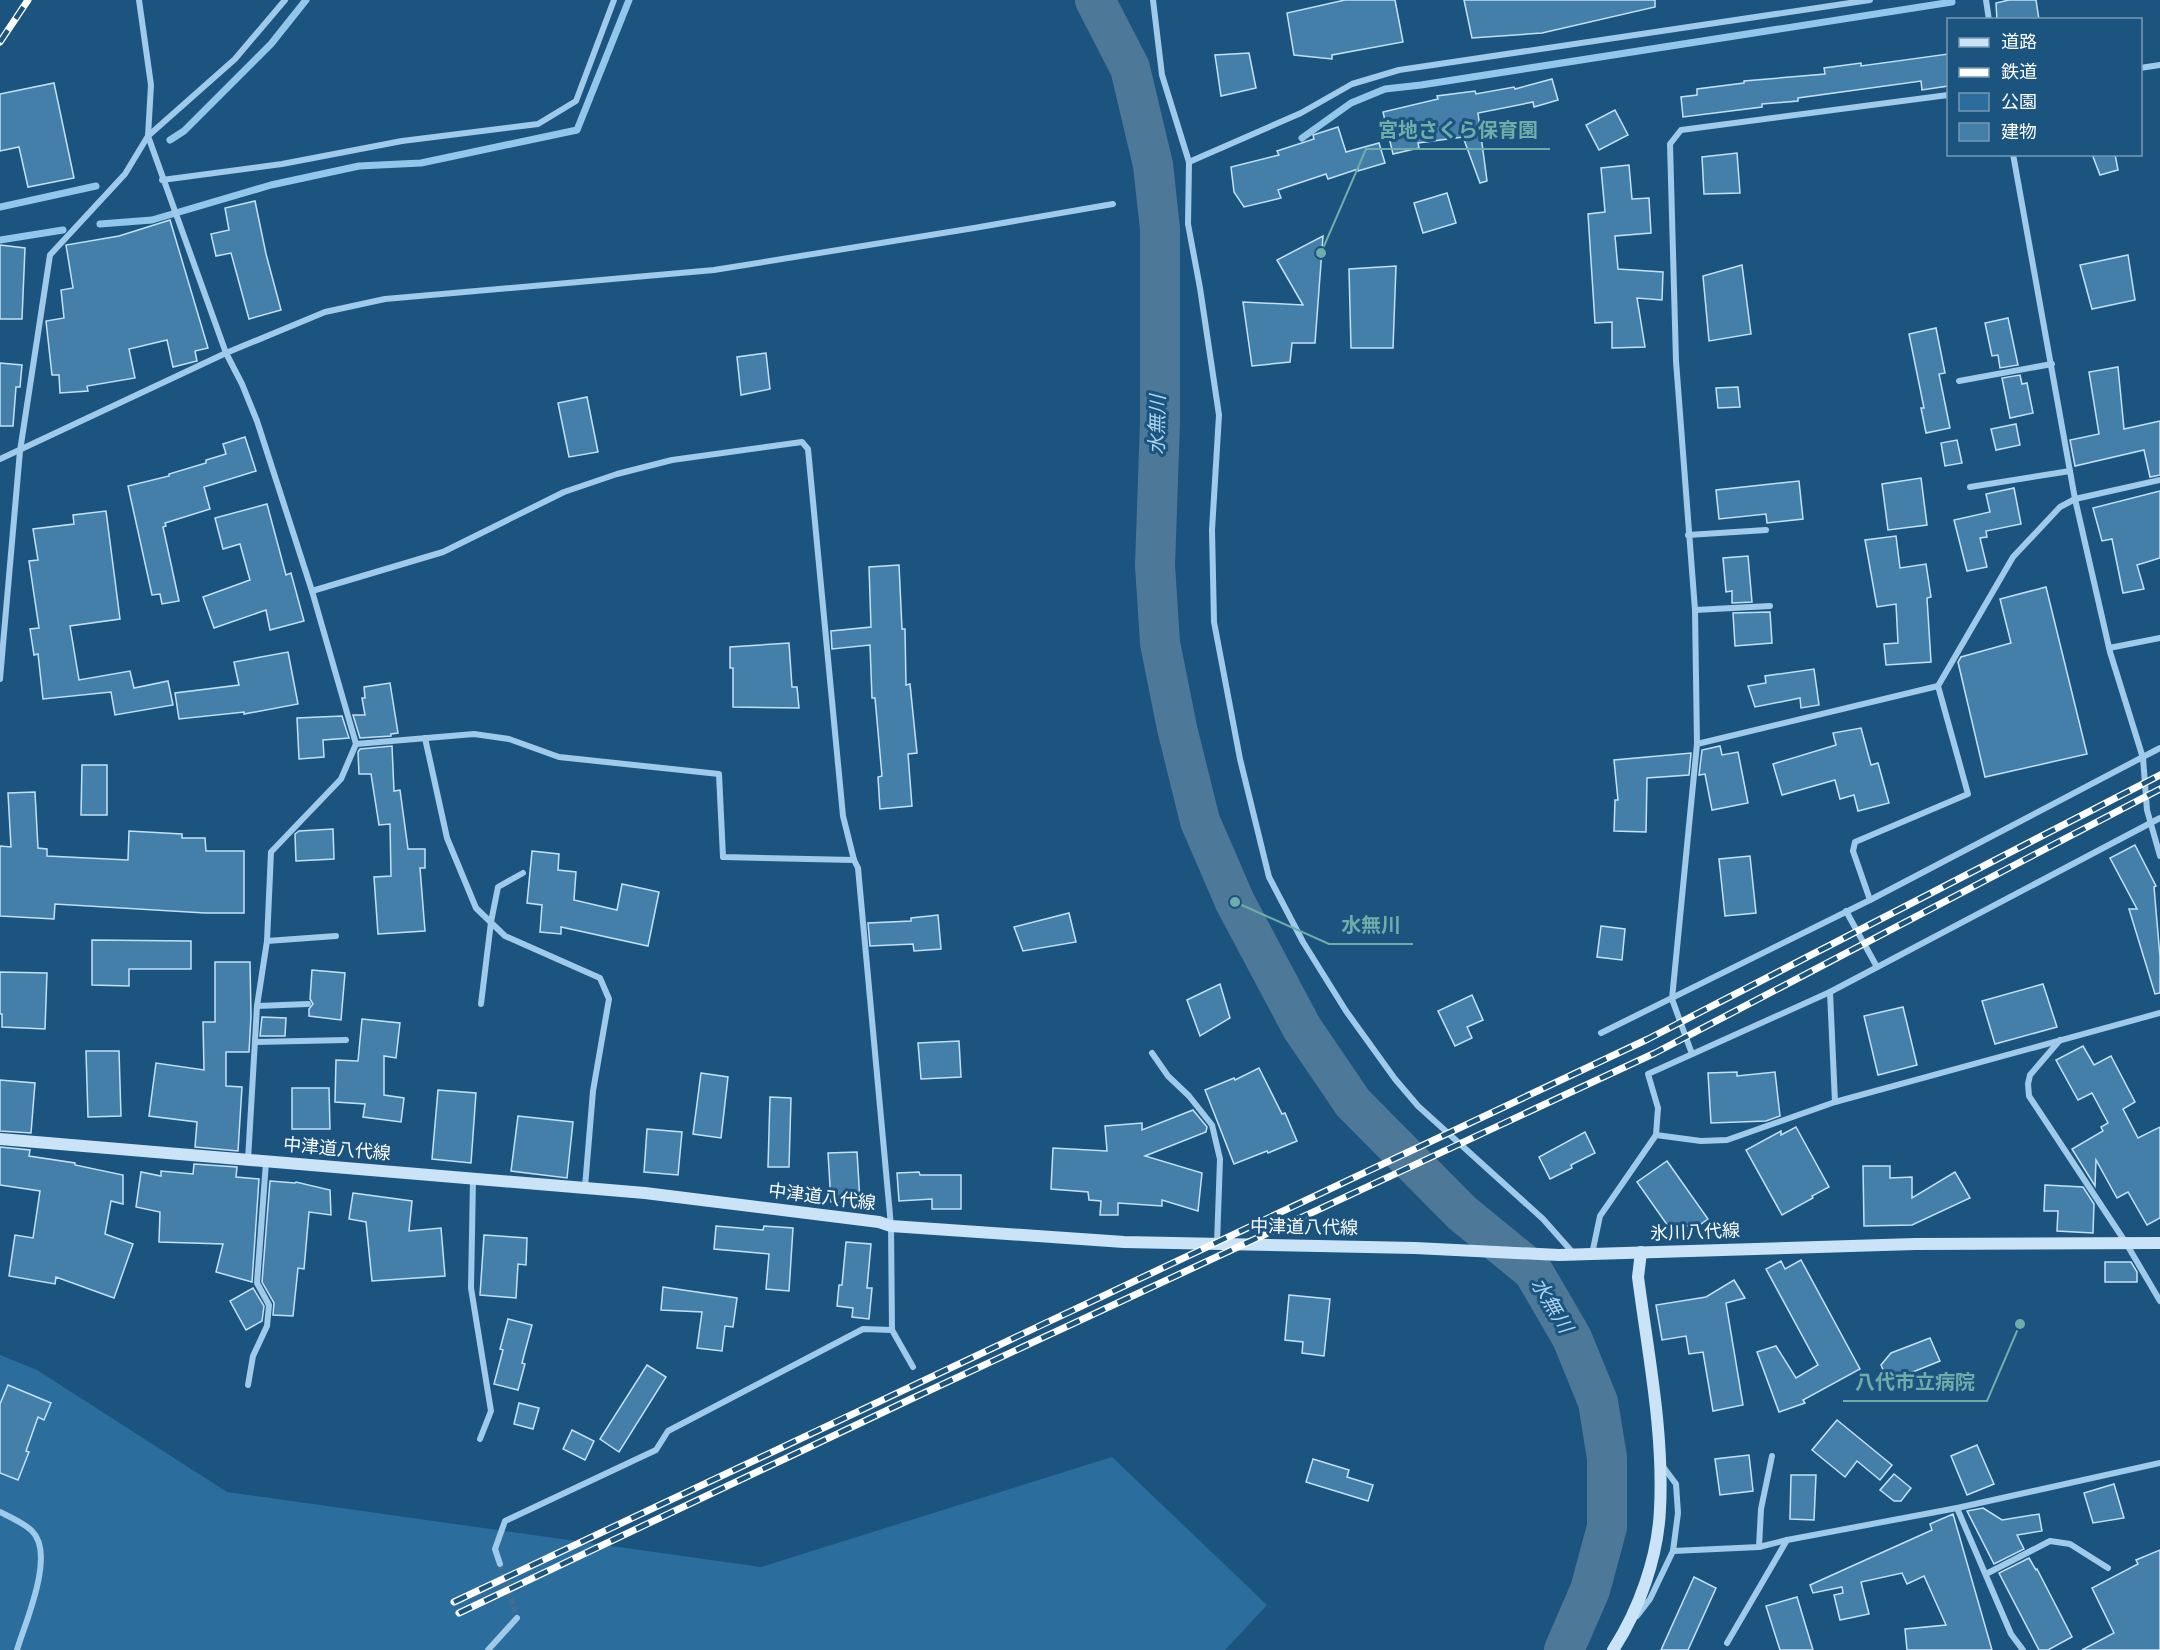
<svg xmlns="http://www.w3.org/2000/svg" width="2160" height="1650" viewBox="0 0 2160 1650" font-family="'Open Sans','Noto Sans JP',sans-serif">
<rect width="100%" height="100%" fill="#1c5480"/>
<!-- green -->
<path fill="#2b6d9d" d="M0,1355L37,1370L227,1492L761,1567L1112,1457L1267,1605L1225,1650H0Z"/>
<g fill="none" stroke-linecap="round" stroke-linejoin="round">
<!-- stream -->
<g stroke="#92c7eb" stroke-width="7">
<path d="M1302,138L1351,103L1385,89L1421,85L1952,2"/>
<path d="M170,140L184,131L271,44L306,0"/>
<path d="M1153,165L1168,163"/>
<path d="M0,207L96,186"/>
<path d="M100,224L152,220L271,185L359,166L421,163L577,130L629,0"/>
<path d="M0,240L63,230"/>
</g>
<!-- river -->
<path stroke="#4e7898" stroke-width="40" d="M1095,0L1130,68L1153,165L1160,229V423L1155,565L1160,643L1177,728L1200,821L1235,902L1302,1028L1353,1103L1462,1213L1533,1271L1572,1338L1598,1402L1607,1458V1527L1590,1590L1564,1650"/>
</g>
<!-- building -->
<g fill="#447faa" stroke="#c3e1f7" stroke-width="1.5">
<path d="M1345,0H1395L1403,42L1332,55V59L1294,55L1287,13Z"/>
<path d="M1464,0H1655V7L1542,33L1472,38Z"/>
<path d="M2009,0H2036L2039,20H1997L1996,3Z"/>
<path d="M1249,53L1256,88L1221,96L1215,55Z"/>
<path d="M1948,54V86L1922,90L1921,81L1798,98V101L1762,104V107L1683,117L1681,97L1697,95V89L1744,83V81L1825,74L1824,68L1861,63V66Z"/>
<path d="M1552,79L1558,100L1534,107L1533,102L1478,113L1487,181L1480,183L1463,137L1418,143L1419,148L1393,154L1383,112L1438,99L1437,96L1475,91L1476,94L1514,87L1515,89Z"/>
<path d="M54,83L74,178L28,187L19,147L0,151V94Z"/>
<path d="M1615,110L1628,135L1599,150L1586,125Z"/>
<path d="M1338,127L1346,152L1379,143L1385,163L1358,171V169L1328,179L1326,174L1278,190L1281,198L1244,207L1234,192L1231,167L1279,155L1277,151L1314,139L1313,135Z"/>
<path d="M1737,153L1740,193L1704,194L1702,157Z"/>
<path d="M2092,154H2115L2118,170L2100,175Z"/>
<path d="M1629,165L1632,199L1649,198L1651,233L1615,236L1618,269L1663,272L1662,300L1637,298L1645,347L1612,348V322L1595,323L1588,214L1605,212L1601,168Z"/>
<path d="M1447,193L1456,223L1423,233L1414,203Z"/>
<path d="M255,201L266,254L281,310L249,319L231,253L216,256L211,234L229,230L225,208Z"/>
<path d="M170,220L208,348L195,351L197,361L173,367L167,340L129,349L135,378L87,386L88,391L60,393L59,375H52L46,321L64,318L61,290L73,288L66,245L119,236Z"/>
<path d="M1323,236L1315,343H1292L1290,362L1252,366L1243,302L1303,305L1277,260Z"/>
<path d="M0,245L25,248L22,319H0Z"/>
<path d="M2128,255L2135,300L2092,309L2080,265Z"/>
<path d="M1742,265L1751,334L1709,341L1703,276Z"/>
<path d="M1396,266L1393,348H1351L1349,269Z"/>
<path d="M2008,318L2018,365L2000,368L1998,355L1992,356L1985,323Z"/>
<path d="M1936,328L1945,373L1939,374L1950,428L1926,433L1921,408H1924L1909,334Z"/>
<path d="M766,353L770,389L741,395L737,357Z"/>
<path d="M0,363L22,365L20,387H16L13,426H0Z"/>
<path d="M2118,367L2124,429L2160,421V475L2150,477L2144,450L2075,466L2070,440L2099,434L2089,372Z"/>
<path d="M2020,375L2022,384L2027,383L2033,413L2010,418L2002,378Z"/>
<path d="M1738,387L1740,407L1718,408L1716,388Z"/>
<path d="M587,397L598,452L569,457L558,403Z"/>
<path d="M2016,424L2020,445L1996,450L1991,429Z"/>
<path d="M245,437L256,471L204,487L210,509L165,523L166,526L163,527L179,601L162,604L160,594L152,595L128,486L169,476V474L206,463V460L226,454L223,444Z"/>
<path d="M1957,440L1962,463L1945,466L1941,443Z"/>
<path d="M1921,478L1927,525L1888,530L1882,484Z"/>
<path d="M1799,481L1803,519L1767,523L1766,514L1719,519L1716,490Z"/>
<path d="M2014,488L2021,524L1986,531L1987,537L1980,538L1987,567L1967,571L1954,520L1990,512L1986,494Z"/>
<path d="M2160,491V558L2137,565L2144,589L2123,593L2112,539L2102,541L2093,508Z"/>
<path d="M267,504L286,575L291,573L304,621L270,630L266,610L214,628L203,597L250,580L240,544L223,549L215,518Z"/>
<path d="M106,511L120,619L70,626L79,680L130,671L134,688L168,681L173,705L115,715L111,692L43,699L38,654L34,655L30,629L39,628L29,561L38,560L33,529L74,524L73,515Z"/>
<path d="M1896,536L1900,568L1926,564L1931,597L1927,598L1931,662L1886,665L1884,644L1898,643L1896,604L1877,607L1865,540Z"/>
<path d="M1748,556L1752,602L1732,603V591L1726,592L1723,558Z"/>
<path d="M899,565L902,629H905L906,685L910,684L917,753L908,754L912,806L880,809L878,777L882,776L875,698H872L870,645L832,649L831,631L871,627L869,567Z"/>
<path d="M2046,587L2087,754L1985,777L1958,662L1961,657L2011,643L2000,599Z"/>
<path d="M1770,612L1772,643L1735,646L1733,613Z"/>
<path d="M789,643L792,687H797L799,708L733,707V668H730V647Z"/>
<path d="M288,652L298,704L244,714V712L179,719L175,693L239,685L234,662Z"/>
<path d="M1814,669L1819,705L1801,708L1800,698L1755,707L1748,686L1766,683L1765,676Z"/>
<path d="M390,683L398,733L391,734V736L360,738L353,715H365L362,698H365L364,687Z"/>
<path d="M342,716L349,738L323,740L324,757L299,759L297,718Z"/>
<path d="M1861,728L1871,765L1878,763L1889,803L1858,811L1854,795L1840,799L1835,780L1782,795L1773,764L1836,745L1833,733Z"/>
<path d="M392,746L394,791L400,790L408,849H425V868H420L425,931L378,934L374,877L391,876L390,824L379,825L371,774H359L358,752L360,749Z"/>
<path d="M1720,746L1722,755L1738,752L1748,803L1712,810L1705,774L1699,775L1702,750Z"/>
<path d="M1691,753L1689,775L1647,778L1646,832L1614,831L1615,800H1618L1614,760Z"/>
<path d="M82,765H107V815H81Z"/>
<path d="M35,792L38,848L47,849V856L128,860L129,831L182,834V838H205L206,851H244V913H205L55,904L54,919L0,916V846L11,847L8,793Z"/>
<path d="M333,829L334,859L296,861L295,834L299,831Z"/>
<path d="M2135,845L2156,886L2154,887L2160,957V993L2155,994L2129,909H2137L2110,858Z"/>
<path d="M532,851L559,854L558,870L576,872L574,900L617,910L622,884L659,892L648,946L561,927V934L540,932L542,905L527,903Z"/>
<path d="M1750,856L1756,913L1725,916L1719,859Z"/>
<path d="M1069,913L1076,942L1023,951L1014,927Z"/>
<path d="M938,915L941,949L914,951L913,944L870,946L868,923L911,921V918Z"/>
<path d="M1601,926L1625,929L1622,960L1597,957Z"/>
<path d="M92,940L191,941V969H129V986L92,985Z"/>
<path d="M215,962H250L251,1016L249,1052H226V1086L242,1087L238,1151L195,1147L197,1122L149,1116L156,1063L204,1070L203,1022H215Z"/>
<path d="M312,970L345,973L341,1020L309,1016V1009L313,1004L310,999Z"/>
<path d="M0,972L47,973L45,1029L2,1027V1014H0Z"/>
<path d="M1220,984L1230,1018L1200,1036L1187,1000Z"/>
<path d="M2043,984L2057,1027L1995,1044L1982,1001Z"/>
<path d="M1472,995L1483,1020L1467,1027L1472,1038L1455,1046L1438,1011Z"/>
<path d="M1903,1007L1917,1065L1878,1075L1864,1016Z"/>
<path d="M262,1017L286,1018L285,1036H260Z"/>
<path d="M362,1019L400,1023L396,1058L384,1056V1095L404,1098L401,1122L363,1117L365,1104L335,1102L336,1060L358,1061Z"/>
<path d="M959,1041L961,1077L921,1079L918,1043Z"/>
<path d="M2083,1046L2094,1065L2111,1056L2135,1102L2123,1109L2138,1138L2160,1127V1218L2147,1225L2128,1192L2117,1198L2096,1160L2095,1186L2072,1149L2103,1131L2101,1127L2108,1123L2092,1093L2078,1100L2056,1060Z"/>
<path d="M86,1051H119L121,1116L88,1117Z"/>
<path d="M1259,1068L1282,1114L1285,1113L1297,1141L1268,1153L1267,1151L1234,1164L1205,1090L1234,1078L1235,1080Z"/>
<path d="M1737,1072V1076L1775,1072L1780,1116L1766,1121L1711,1123L1708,1073Z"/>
<path d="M701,1073L728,1077L721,1138L693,1134Z"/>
<path d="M0,1080L35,1083L31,1133L0,1131Z"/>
<path d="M292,1088H329L330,1129H292Z"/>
<path d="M438,1090L476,1093L471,1163L432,1159Z"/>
<path d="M770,1097L791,1098L789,1167H768Z"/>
<path d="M1193,1110L1207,1127L1206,1132L1145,1156L1202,1173L1198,1211L1162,1200V1206L1118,1203V1215H1100L1101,1201L1089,1200L1088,1192L1051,1189L1053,1148L1107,1151L1105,1126L1142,1123V1130Z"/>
<path d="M518,1116L573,1122L567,1178L511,1171Z"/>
<path d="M1796,1127L1829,1187L1812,1196L1813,1198L1782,1215L1746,1150L1781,1131V1135Z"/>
<path d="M647,1129L682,1132L678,1175L644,1172Z"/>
<path d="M1585,1132L1595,1153L1571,1165L1572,1168L1550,1179L1539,1157Z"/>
<path d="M0,1147L30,1150L29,1156L75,1163V1165L123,1175V1204L111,1201L105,1234L133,1244L114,1298L56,1277L55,1284L9,1276L15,1235L33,1238L40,1191L0,1185Z"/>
<path d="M857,1152L860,1201L831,1202L828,1153Z"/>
<path d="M1667,1161L1708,1219L1698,1226H1668L1637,1182Z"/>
<path d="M194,1164L237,1167L236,1177L259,1179L252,1282L216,1272L223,1244L159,1242L160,1212L136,1207L141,1172L161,1176V1171L193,1174Z"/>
<path d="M1863,1166H1890V1178L1912,1177V1198L1955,1172L1970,1198L1912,1225L1864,1226Z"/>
<path d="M919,1172L920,1175H961V1209H932V1199L899,1201L897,1173Z"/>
<path d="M270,1181L295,1183L296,1182L330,1190L331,1215L309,1212L304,1269L298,1268L293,1316L273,1315L274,1303L262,1282Z"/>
<path d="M2045,1185L2083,1187L2094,1204L2093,1233L2057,1231L2058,1211H2044Z"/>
<path d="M353,1193L412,1201L409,1231L441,1228L445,1276L372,1281L366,1222L349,1219Z"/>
<path d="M716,1226L763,1230L764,1226L793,1228L789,1291L766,1289L769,1254L714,1249Z"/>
<path d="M484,1235L527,1238L526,1265L518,1264L516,1298L480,1295Z"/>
<path d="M846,1242L871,1244L867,1288H872L869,1319L852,1317L853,1308L837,1306L839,1285H842Z"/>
<path d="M1801,1260L1860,1369L1803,1400L1805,1403L1779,1412L1757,1352L1776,1346L1796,1378L1818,1365L1766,1269L1781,1261L1785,1269Z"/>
<path d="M2105,1262H2131L2137,1272V1282H2105Z"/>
<path d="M1734,1280L1745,1298L1726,1303L1743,1405L1713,1411L1703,1352L1689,1354L1686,1336L1662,1340L1656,1305L1706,1297Z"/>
<path d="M663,1287L737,1298L733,1327L725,1326L722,1351L697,1348L702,1312L661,1310Z"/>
<path d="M253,1288L264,1306L262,1321L246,1330L230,1301Z"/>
<path d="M1289,1295L1330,1299L1324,1356L1302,1353L1303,1342L1285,1340Z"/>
<path d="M508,1319L532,1325L522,1363L525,1364L518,1390L494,1384L503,1350L500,1349Z"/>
<path d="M1930,1338L1940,1361L1888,1382L1881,1365L1891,1353Z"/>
<path d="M647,1365L666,1377L619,1452L600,1439Z"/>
<path d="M8,1385L51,1403L44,1420L38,1417L26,1451L29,1452L18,1480L0,1473V1404Z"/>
<path d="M519,1403L539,1408L533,1429L514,1424Z"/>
<path d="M1837,1420L1892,1465L1880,1480L1857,1461L1845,1477L1812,1450Z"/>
<path d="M572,1430L594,1441L585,1460L563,1449Z"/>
<path d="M1977,1445L1994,1484L1967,1495L1951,1456Z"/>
<path d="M1749,1455L1753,1491L1720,1495L1715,1459Z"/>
<path d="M1313,1459L1349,1470L1347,1477L1373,1485L1368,1501L1306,1482Z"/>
<path d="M1894,1474L1911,1488L1901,1501H1894L1880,1490Z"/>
<path d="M1791,1475H1816L1814,1520L1790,1519Z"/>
<path d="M2114,1484L2124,1518L2093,1523L2084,1493Z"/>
<path d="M1983,1508L2002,1520L2039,1514L2042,1531L2017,1535L2024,1549L1994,1564L1967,1511Z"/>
<path d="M1953,1514L1992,1650H1907L1905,1629L1946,1625L1924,1576L1907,1584L1902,1573L1861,1582L1869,1614L1840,1620L1834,1595L1843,1593L1842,1587L1813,1593L1810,1585L1932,1530L1930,1524Z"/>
<path d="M2160,1550V1650H2082L2114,1633L2092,1588L2138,1564L2136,1560Z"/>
<path d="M2029,1558L2036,1570L2037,1569L2072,1637L2048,1650H2039L1999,1573Z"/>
<path d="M1694,1577L1716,1588L1688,1650H1661Z"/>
<path d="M1797,1597L1813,1650H1780L1766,1606Z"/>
</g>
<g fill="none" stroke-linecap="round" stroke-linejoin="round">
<!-- street-tunnel -->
<path stroke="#3e6e93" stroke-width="6" stroke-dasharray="6 3" stroke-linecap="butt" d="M500,1564L517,1618"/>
<!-- street -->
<g stroke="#9fcae9" stroke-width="6">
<path d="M139,0L151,85L148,136L226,353L242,384L257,421L312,591L356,744L341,779L271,852L267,941L257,1006L248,1160"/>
<path d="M1153,0L1162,75L1189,162L1188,224L1200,288L1219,415L1212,530L1214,622L1240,759L1269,877L1303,942L1346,1011L1395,1079L1418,1106L1543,1219L1574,1254"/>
<path d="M1986,0L1989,20"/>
<path d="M2140,68L2160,65"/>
<path d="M2013,154L2075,499L2110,652L2143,758L2147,810L2160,856"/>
<path d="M1189,162L1301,113L1352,84L1399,70L1870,0"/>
<path d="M162,180L282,164L402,141L538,124L576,101L614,0"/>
<path d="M1959,381L2052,364"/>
<path d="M0,459L226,353L325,312L385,299L714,270L974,228L1113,204"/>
<path d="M1970,487L2070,471"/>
<path d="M1688,535L1766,530"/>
<path d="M312,591L443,552L564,492L617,474L672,460L802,442L808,449L843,816L854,860L858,868L891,1226L892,1330L913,1367"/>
<path d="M1695,610L1770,606"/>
<path d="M2109,648L2160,638"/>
<path d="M0,679L20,451L50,255L125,174L148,136L235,59L285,0"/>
<path d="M425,738L447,838L476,908L505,936L600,978L609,999L593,1091L585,1187"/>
<path d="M356,744L474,734L509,739L559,757L719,774L723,857L854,860"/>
<path d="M1697,744L1938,686"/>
<path d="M1870,900L1853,851L1855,842L1968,794L1938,686L2013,557L2060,507L2075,499L2160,480"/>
<path d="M1846,911L1877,967"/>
<path d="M267,941L336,936"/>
<path d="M1830,992L1835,1102"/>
<path d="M481,1004L491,922L498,887L523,873"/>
<path d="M257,1006L308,1004"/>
<path d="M1601,1033L1870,900L2160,748"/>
<path d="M2060,1040L2030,1075L2028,1084L2029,1096L2126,1243L2160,1301"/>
<path d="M256,1042L346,1040"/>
<path d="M1152,1053L1168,1076L1189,1096L1212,1125L1220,1159L1217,1244"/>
<path d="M1692,1054L1672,999L1697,744L1695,610L1676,361L1670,144L1681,130L1948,95"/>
<path d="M1656,1135L1701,1141L1727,1140L1835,1102L2160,1013"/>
<path d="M473,1179L471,1288L491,1411L480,1439"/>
<path d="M1592,1254L1600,1216L1656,1135L1658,1108L1648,1074L1830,992L2160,818"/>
<path d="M248,1385L253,1356L267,1326L269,1305L257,1283L266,1162"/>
<path d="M1957,1508L2011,1634L2023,1650"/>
<path d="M0,1512C10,1517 24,1523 32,1531C56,1554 25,1623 17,1650"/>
<path d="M1759,1547L1761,1509L1772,1456"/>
<path d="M1673,1551L1759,1547L1787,1540L1957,1508L2160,1463"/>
<path d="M500,1564L495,1549L505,1521L656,1450L668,1431L863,1329L892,1330"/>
<path d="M1986,1574L2050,1541L2070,1544L2108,1568"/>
<path d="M1637,1616L1650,1599L1673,1551L1678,1513L1676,1484L1661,1464"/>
<path d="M1727,1643L1787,1540"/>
<path d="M488,1650L517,1618"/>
</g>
<!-- secondary -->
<g stroke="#cae3f7" stroke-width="12">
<path d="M0,1139L645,1193L879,1222L891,1226L1124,1242L1415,1248L1559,1255L1915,1244L2160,1243"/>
<path d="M1613,1650C1639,1610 1658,1557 1660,1509C1664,1432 1648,1354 1638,1277L1641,1252"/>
</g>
<!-- rail casing -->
<g stroke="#fff" stroke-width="7">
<g id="rail">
<path d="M0,42L28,0"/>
<path d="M454,1602L1648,1039L2160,775"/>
<path d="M459,1613L911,1399L1655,1053L2160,789"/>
</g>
</g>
<!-- rail -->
<use href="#rail" stroke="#1c5480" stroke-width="4.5" stroke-dasharray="14" stroke-linecap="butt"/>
</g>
<g text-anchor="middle" stroke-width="6" stroke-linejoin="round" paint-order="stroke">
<!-- street labels -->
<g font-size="18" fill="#fff" stroke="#1c5480">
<text transform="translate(337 1149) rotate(5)" y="6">中津道八代線</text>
<text transform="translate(822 1197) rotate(7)" y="6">中津道八代線</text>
<text transform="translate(1304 1227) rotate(1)" y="6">中津道八代線</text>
<text transform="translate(1695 1232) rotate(-2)" y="6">氷川八代線</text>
</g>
<!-- water labels -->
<g font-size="20" font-style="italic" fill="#aad4f1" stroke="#1c5480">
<text transform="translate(1157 425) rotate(-89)" y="7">水無川</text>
<text transform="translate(1552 1305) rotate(59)" y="7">水無川</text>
</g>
</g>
<!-- callouts -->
<path fill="none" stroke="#6fada8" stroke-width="2" d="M1321 253L1366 149H1550M1235 902L1329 944H1413M2020 1324L1987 1401H1843"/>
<g fill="#6fada8" stroke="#1c5480" stroke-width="2">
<circle cx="1321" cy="253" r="6"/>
<circle cx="1235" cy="902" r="6"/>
<circle cx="2020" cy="1324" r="6"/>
</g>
<g font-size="20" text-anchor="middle" font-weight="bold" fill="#6fada8" stroke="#1c5480" stroke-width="6" stroke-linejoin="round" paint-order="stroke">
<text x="1458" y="137">宮地さくら保育園</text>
<text x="1371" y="932">水無川</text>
<text x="1915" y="1389">八代市立病院</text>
</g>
<!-- legend -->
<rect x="1947" y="18" width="195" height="138" fill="#1c5480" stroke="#7798b3" stroke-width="1.5"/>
<rect x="1959" y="38" width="30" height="9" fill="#cae3f7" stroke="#7798b3" stroke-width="1.5"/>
<text x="2001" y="48" font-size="18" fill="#ffffff">道路</text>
<rect x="1959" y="68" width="30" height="9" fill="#ffffff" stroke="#7798b3" stroke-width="1.5"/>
<text x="2001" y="78" font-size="18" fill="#ffffff">鉄道</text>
<rect x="1959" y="93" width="30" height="18" fill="#2b6d9d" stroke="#7798b3" stroke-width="1.5"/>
<text x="2001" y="108" font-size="18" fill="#ffffff">公園</text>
<rect x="1959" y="123" width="30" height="18" fill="#447faa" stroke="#7798b3" stroke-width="1.5"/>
<text x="2001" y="138" font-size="18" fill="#ffffff">建物</text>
</svg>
